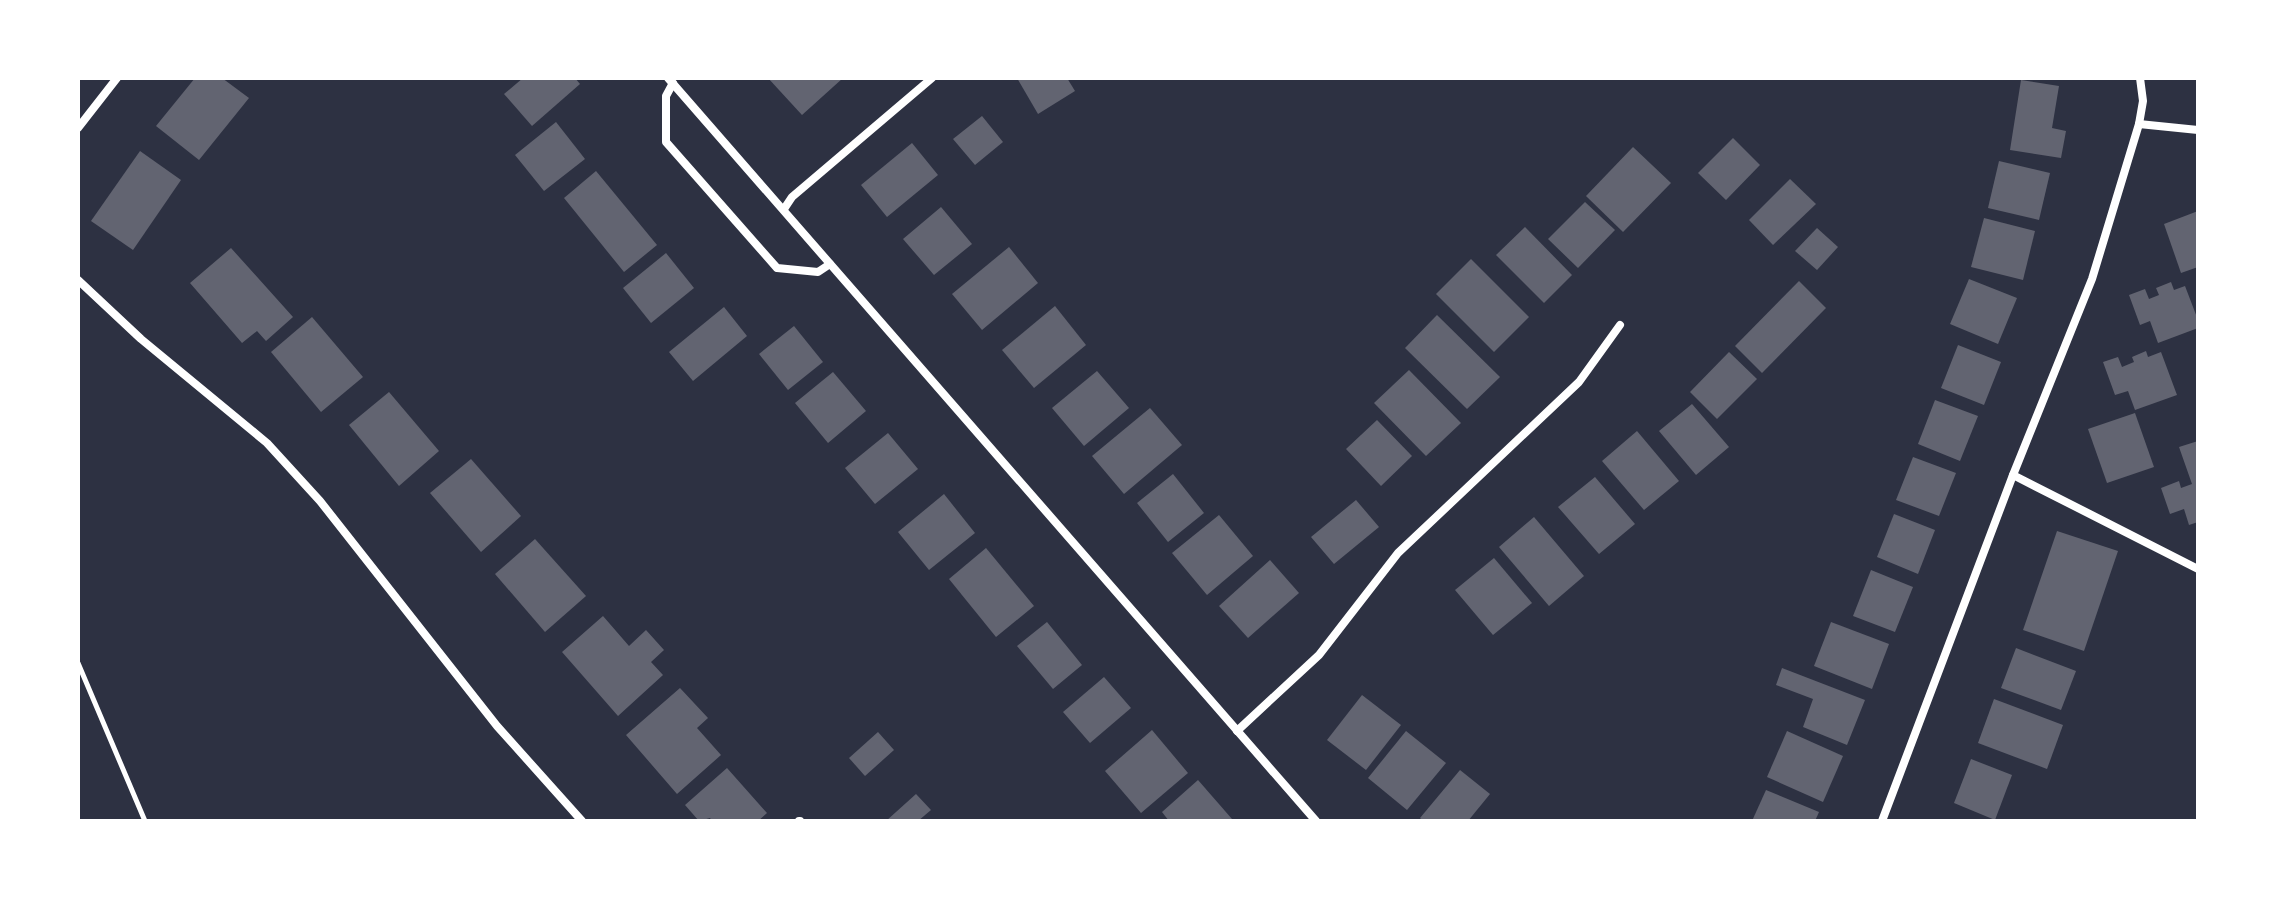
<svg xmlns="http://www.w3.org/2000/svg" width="2276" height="899" viewBox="0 0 2276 899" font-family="Montserrat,sans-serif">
<rect width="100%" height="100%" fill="#2d3142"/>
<!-- building -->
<g fill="#626471">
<path d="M195,78H222L249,98L199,160L156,126Z"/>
<path d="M523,78H575L580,84L532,126L504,94Z"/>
<path d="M768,78H843L802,115Z"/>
<path d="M1017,78H1067L1075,91L1038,114Z"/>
<path d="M2021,80L2059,86L2052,128L2066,131L2061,158L2010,150Z"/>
<path d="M982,116L1003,142L975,165L953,139Z"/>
<path d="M556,122L585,159L544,191L515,155Z"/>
<path d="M1733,138L1760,165L1726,200L1698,173Z"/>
<path d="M912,143L938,175L887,217L861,185Z"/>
<path d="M1633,147L1671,183L1623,232L1586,196Z"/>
<path d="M140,151L181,180L133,250L91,221Z"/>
<path d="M1999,161L2050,173L2039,220L1988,208Z"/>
<path d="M596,171L657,245L624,272L564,198Z"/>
<path d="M1790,179L1816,204L1773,245L1749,220Z"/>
<path d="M1585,202L1615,230L1578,268L1548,239Z"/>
<path d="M941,207L972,244L934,275L903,239Z"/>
<path d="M2198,211V267L2181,273L2164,224Z"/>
<path d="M1984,218L2035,231L2023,280L1971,267Z"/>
<path d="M1525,227L1572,275L1544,303L1496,255Z"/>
<path d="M1817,228L1838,247L1817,270L1795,251Z"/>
<path d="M1009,247L1038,283L982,330L952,294Z"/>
<path d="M231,248L293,317L266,341L257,331L242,343L190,283Z"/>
<path d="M666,253L694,288L651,323L623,288Z"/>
<path d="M1471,259L1529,317L1494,352L1436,294Z"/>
<path d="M1969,279L2017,298L1998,344L1950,324Z"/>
<path d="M1799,281L1826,308L1762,373L1735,346Z"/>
<path d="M2171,282L2174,290L2185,286L2198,320V328L2158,343L2150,321L2140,325L2129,295L2145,289L2149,299L2159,295L2156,288Z"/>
<path d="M1055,306L1086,345L1034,388L1002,350Z"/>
<path d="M724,307L747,336L693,381L669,352Z"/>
<path d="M1437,315L1500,377L1467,409L1405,348Z"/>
<path d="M312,317L363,377L321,412L271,352Z"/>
<path d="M794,326L823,362L788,390L759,354Z"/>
<path d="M1958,345L2001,362L1984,405L1941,388Z"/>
<path d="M2146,351L2148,357L2161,352L2177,395L2135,410L2128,391L2115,395L2103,362L2118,357L2122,367L2134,362L2132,357Z"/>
<path d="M1729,352L1757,379L1717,419L1690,392Z"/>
<path d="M1409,370L1461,423L1426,456L1374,403Z"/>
<path d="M1097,371L1129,408L1084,446L1052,408Z"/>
<path d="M833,372L866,411L828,443L795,403Z"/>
<path d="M389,392L439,451L399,486L349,425Z"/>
<path d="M1935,400L1978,416L1960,461L1918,444Z"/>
<path d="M1692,404L1729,447L1696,475L1659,431Z"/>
<path d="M1150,408L1182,445L1124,494L1092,456Z"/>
<path d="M2135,413L2154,467L2107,483L2088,429Z"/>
<path d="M1377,420L1412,456L1381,486L1346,449Z"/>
<path d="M1637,431L1679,481L1644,510L1602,461Z"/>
<path d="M888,433L918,469L875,504L845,468Z"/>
<path d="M2198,441V522L2189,525L2184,509L2170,514L2161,488L2179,481L2181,488L2192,484L2179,447Z"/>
<path d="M1913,457L1956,473L1939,516L1896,500Z"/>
<path d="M471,459L521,516L481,552L430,493Z"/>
<path d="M1173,474L1204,513L1168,542L1137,503Z"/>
<path d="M1595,477L1635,524L1599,554L1558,507Z"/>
<path d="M944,494L975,533L929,570L898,532Z"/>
<path d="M1356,500L1379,527L1334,564L1311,537Z"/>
<path d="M1894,514L1935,530L1918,574L1877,557Z"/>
<path d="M1219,515L1253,556L1207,595L1172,553Z"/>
<path d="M1534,517L1584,576L1549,606L1499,547Z"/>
<path d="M2057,531L2118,551L2084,651L2023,630Z"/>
<path d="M535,539L586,596L545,632L495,574Z"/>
<path d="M986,548L1034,606L996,637L949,579Z"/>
<path d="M1494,558L1532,603L1493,635L1455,590Z"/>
<path d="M1270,560L1299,593L1248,638L1219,606Z"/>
<path d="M1871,570L1913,587L1895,632L1853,616Z"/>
<path d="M603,616L629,646L646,630L664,650L651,662L663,675L618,716L562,652Z"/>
<path d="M1047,622L1082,665L1053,689L1017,646Z"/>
<path d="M1831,622L1889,644L1872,689L1814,666Z"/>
<path d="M2016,648L2076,671L2061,710L2001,688Z"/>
<path d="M1782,668L1865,700L1847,745L1803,727L1813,699L1776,685Z"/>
<path d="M1104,677L1131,708L1090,743L1063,712Z"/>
<path d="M680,688L708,718L697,728L721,755L677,794L626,735Z"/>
<path d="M1362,695L1401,725L1366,770L1327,740Z"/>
<path d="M1994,699L2063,725L2047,769L1978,743Z"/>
<path d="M1152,730L1188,773L1141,813L1105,771Z"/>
<path d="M1406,731L1446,763L1407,810L1368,778Z"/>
<path d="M1787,731L1843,756L1823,802L1767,777Z"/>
<path d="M878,732L894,750L865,776L849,758Z"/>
<path d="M1971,759L2012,775L1995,820L1954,803Z"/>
<path d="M727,768L767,813L758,821H712L710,818L699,821L685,805Z"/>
<path d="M1460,770L1490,794L1468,821H1423L1420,818Z"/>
<path d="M1198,780L1232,819L1229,821H1169L1162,812Z"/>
<path d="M1766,790L1819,812L1815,821H1752Z"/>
<path d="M916,794L931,810L918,821H886Z"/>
</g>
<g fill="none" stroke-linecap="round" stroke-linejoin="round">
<!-- path -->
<path stroke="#fff" stroke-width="5" d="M78,663L145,821"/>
<!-- minor -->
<g stroke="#fff" stroke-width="8">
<path d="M668,78L1316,821"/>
<path d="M673,83L666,96V142L777,268L818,272L830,264"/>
<path d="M2139,124L2198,130"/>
<path d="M78,128L117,78"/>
<path d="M784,209L792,197L932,78"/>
<path d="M78,280L141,339L267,443L320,501L497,726L582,821"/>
<path d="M2013,475L2198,569"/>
<path d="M1237,731L1319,655L1398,553L1579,382L1620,325"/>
<path d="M799,821H800"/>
<path d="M1882,821L2013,475L2092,279L2139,124L2143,101L2140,78"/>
</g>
</g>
<!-- border -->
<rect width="2276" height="899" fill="none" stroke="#ffffff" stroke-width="160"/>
</svg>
